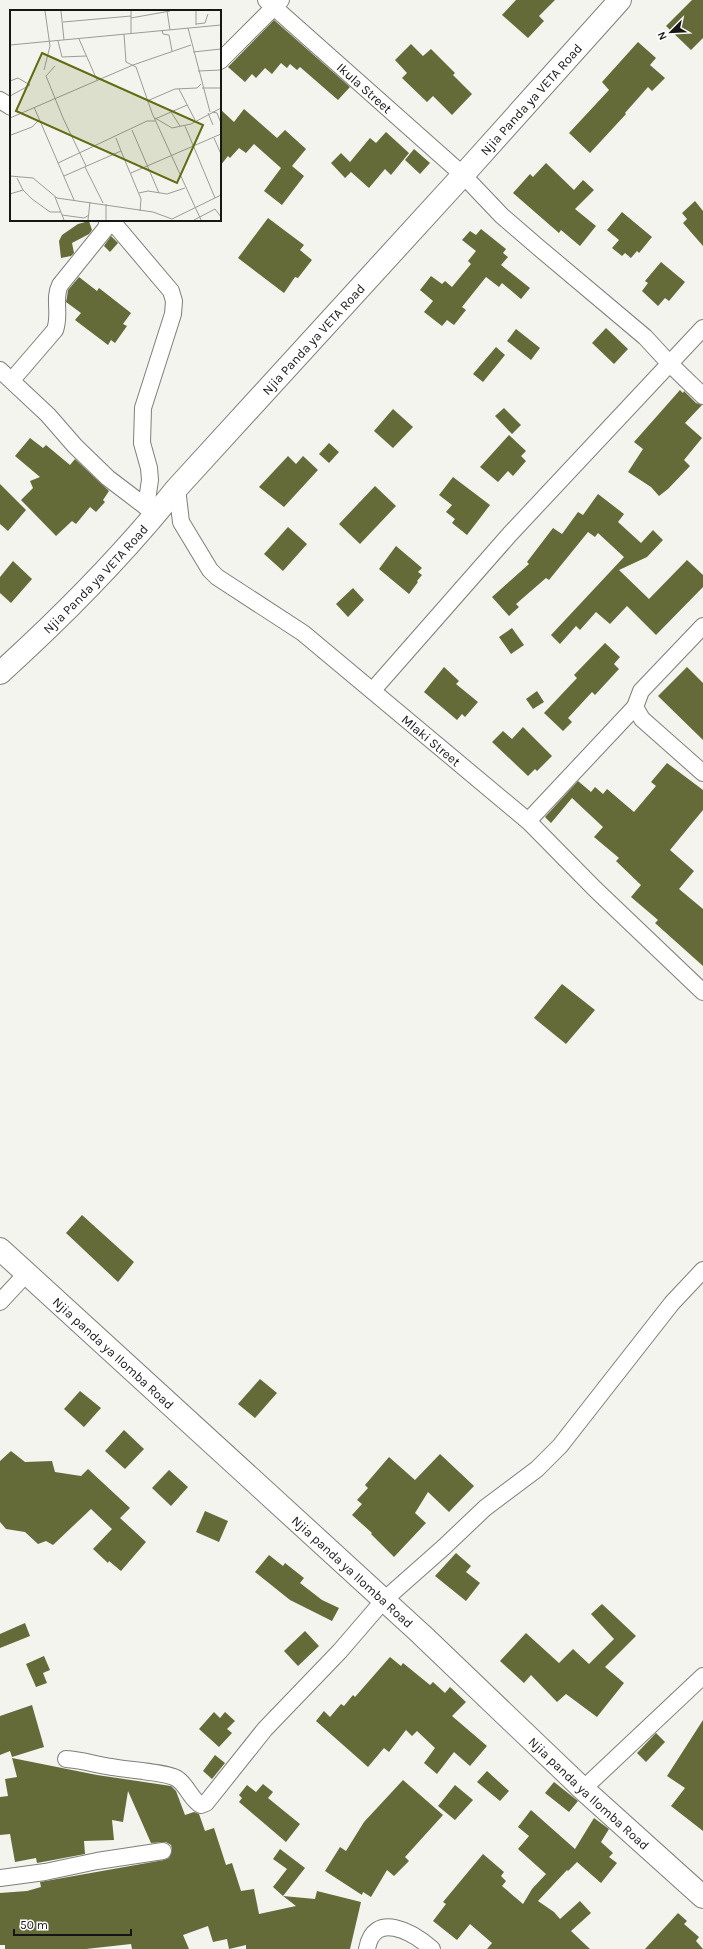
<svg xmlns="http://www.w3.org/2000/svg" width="703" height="1949" viewBox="0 0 703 1949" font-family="Karla,sans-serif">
<rect width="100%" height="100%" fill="#f3f4ee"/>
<!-- building -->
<g fill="#646b38">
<path d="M516,0H555L539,16L544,21L528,38L502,15Z"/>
<path d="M692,0H703V38L691,50L666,26Z"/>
<path d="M274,20L350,87L338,100L300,67L297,70L290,64L287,68L281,63L272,74L265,68L256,78L252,74L245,82L228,67Z"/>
<path d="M638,42L656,58L650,65L665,78L652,91L648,87L625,113L626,114L590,153L569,133L609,90L602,82Z"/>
<path d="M411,44L423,56L431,49L455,73L453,75L472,94L452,115L433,96L427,102L402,78L407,73L395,60Z"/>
<path d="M220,109L234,122L244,109L277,138L285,130L306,149L292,166L304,176L282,205L264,191L281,168L254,144L246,153L239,148L230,158L228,156L220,166Z"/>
<path d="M386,132L409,153L391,175L385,169L369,188L351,172L345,178L331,163L341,153L350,162L370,138L376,143Z"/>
<path d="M414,149L430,163L420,174L405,160Z"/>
<path d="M546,163L574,190L583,180L594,190L575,209L596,226L580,246L561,230L559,233L513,193L530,174L533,177Z"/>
<path d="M695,201L703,211V246L683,223L687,219L682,213Z"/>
<path d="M622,212L652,237L639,253L637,251L631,258L625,253L622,256L612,248L619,240L607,230Z"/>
<path d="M268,218L304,245L300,250L312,260L298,278L295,277L284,293L238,258Z"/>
<path d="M89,221L92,230L89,234L72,243L74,253L71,256L61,258L59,241L62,235L78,224Z"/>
<path d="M481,229L506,249L503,253L508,257L501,265L530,288L521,299L502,283L499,287L486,277L462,307L466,310L454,325L447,320L442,326L424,312L433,301L420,290L431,276L442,284L445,281L452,287L471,264L468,261L476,251L462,240L470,231L476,235Z"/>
<path d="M111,236L118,243L110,252L104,246Z"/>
<path d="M661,262L685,282L669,301L665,298L658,306L642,291L648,283L645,281Z"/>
<path d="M79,277L97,291L99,288L131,313L123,324L127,326L115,343L111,340L108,345L75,320L81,313L66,302L67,297L68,290Z"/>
<path d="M606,328L628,349L614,364L592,343Z"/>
<path d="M516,329L540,348L531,360L507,341Z"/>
<path d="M496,347L505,355L483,382L473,374Z"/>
<path d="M680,390L683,393L684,391L696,403L702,405L685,423L702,438L684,460L690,466L668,489L659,496L651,487L628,472L643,449L634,442Z"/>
<path d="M504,408L521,425L512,434L495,416Z"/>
<path d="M393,409L413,427L393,448L374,431Z"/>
<path d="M509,435L526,451L521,456L526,461L513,476L508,471L498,482L480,467Z"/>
<path d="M30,438L43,448L46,445L70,465L75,459L109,491L103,500L105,502L96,512L90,507L76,524L72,521L56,536L21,500L33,488L30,481L40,477L15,456Z"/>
<path d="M329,443L339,452L329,463L319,454Z"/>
<path d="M288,456L296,464L303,456L318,470L284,507L259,487Z"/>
<path d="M453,477L490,505L467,535L452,523L455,519L446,512L452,505L439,495Z"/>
<path d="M0,484L26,510L8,531L0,524Z"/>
<path d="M375,486L396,506L360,544L339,524Z"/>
<path d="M598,494L624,514L618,522L641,543L653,530L663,540L647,557L619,570L649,599L687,560L703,575V587L656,635L627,606L610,624L596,612L580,630L576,626L560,644L551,635L624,557L598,533L595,537L588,532L549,580L546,578L516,604L519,607L509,616L492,597L529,564L527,562L553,528L562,534L578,512L583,515Z"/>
<path d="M288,527L307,544L283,571L264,554Z"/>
<path d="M396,546L422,568L418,572L422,575L417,581L418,582L409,594L379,569Z"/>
<path d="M13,561L32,579L11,603L0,593V577Z"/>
<path d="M353,588L364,600L348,617L336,604Z"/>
<path d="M512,628L524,645L511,654L499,637Z"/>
<path d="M605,643L620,657L614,664L619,669L595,695L592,692L568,718L572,722L563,731L544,713L577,678L574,675Z"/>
<path d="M444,667L459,681L456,684L478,702L465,717L462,714L457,720L424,692Z"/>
<path d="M687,667L703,683V740L658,696Z"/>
<path d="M537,691L544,702L533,709L526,699Z"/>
<path d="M523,727L552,756L537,771L535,769L528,776L492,742L503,731L512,739Z"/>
<path d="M667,763L703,790V810L670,850L694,871L679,889L703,909V966L655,923L658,920L631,897L641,885L616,861L619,858L594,837L603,827L572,798L551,823L545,817L578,781L591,792L595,787L603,794L607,789L634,812L656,786L651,782Z"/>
<path d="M562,984L595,1010L566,1044L534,1018Z"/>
<path d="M82,1215L134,1262L118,1282L66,1233Z"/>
<path d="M260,1379L277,1393L255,1418L238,1404Z"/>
<path d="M80,1391L101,1408L84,1427L64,1409Z"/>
<path d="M124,1430L144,1449L125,1469L105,1451Z"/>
<path d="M11,1451L25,1462L52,1461L55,1472L81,1476L88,1469L130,1508L120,1518L146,1542L121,1571L109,1561L108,1563L93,1549L112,1529L91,1509L53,1545L46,1541L38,1544L25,1532L6,1529L0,1522V1461Z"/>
<path d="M440,1454L474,1486L449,1512L428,1492L415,1513L426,1523L394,1557L371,1534L372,1533L352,1515L362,1504L357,1500L368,1488L365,1485L389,1457L415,1480Z"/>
<path d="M169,1470L188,1487L171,1506L152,1488Z"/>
<path d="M205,1511L228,1521L219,1542L196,1532Z"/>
<path d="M456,1553L471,1566L466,1572L480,1583L466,1601L435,1576Z"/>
<path d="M269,1555L283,1566L285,1563L304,1578L300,1583L322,1600L339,1608L332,1621L290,1600L255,1572Z"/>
<path d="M602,1604L636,1636L605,1667L624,1683L597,1717L566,1694L557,1702L531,1675L524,1683L500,1661L526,1633L559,1663L573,1649L589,1664L614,1639L591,1614Z"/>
<path d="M25,1623L30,1636L0,1648V1634Z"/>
<path d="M305,1631L319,1646L298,1666L284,1651Z"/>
<path d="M44,1656L50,1670L43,1673L47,1683L36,1687L26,1664Z"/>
<path d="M390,1657L401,1666L403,1663L430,1685L433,1682L445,1693L450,1687L466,1702L452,1716L487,1746L470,1766L454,1752L437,1774L424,1763L435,1748L417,1731L412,1736L406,1730L389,1752L384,1748L368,1767L316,1721L324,1711L330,1717L341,1704L344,1706L353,1695L355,1697Z"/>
<path d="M32,1705L44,1747L12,1757L10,1751L0,1755V1716Z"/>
<path d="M214,1712L220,1718L225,1712L235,1721L227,1729L232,1733L219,1747L199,1729Z"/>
<path d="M703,1720V1831L671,1806L685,1788L667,1776Z"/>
<path d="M656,1733L665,1742L646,1762L637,1753Z"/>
<path d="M215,1755L225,1763L212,1779L203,1771Z"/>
<path d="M12,1758L97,1775L171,1786L176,1791L185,1815L194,1812L199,1814L205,1831L214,1828L226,1865L232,1863L241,1891L254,1889L259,1914L296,1906L283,1896L315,1899L317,1891L361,1902L350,1949H246V1945L229,1949L227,1939L213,1942L208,1926L183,1935L189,1949H132L131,1944L86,1949H5V1945H0V1893L27,1891L41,1887L40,1882L164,1860L169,1858L172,1850L171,1845L166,1842L151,1843L128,1791L123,1822L112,1820L114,1840L84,1841L85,1854L37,1863L36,1858L15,1862L10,1834L0,1835V1797L8,1796L5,1779L17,1777Z"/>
<path d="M487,1771L509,1791L500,1801L477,1782Z"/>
<path d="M403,1780L443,1815L405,1857L409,1861L394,1876L387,1870L371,1897L363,1892L362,1895L325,1871L340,1847L346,1851L364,1822Z"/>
<path d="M554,1782L578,1801L569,1812L545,1793Z"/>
<path d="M263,1784L273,1792L268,1798L300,1824L286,1842L239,1802L242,1798L239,1795L247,1785L256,1792Z"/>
<path d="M455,1785L473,1800L455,1820L438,1806Z"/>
<path d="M531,1810L575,1849L594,1818L609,1829L601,1842L613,1853L609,1857L617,1863L601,1883L577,1862L568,1871L567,1870L538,1901L554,1912L560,1919L580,1901L591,1913L571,1931L590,1949H487L492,1943L470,1924L457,1940L433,1921L446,1904L443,1902L483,1854L504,1872L501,1876L506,1881L502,1886L523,1904L532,1889L546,1874L518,1849L529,1836L518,1827Z"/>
<path d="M280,1849L305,1868L283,1896L273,1887L287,1869L273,1859Z"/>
<path d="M678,1913L687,1921L684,1924L699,1937L696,1941L703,1949H645Z"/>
</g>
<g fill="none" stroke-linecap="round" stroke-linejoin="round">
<!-- street casing -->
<g stroke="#7e7f7a" stroke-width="18">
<g id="street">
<path id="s1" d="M266,0L463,175L502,216L538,247L645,337L670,364L703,396"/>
<path d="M220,61L281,0"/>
<path d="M0,100L11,107"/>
<path d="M111,220L171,291L174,301L173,314L143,408L142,443L149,468L150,480L146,507"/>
<path d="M0,370L48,415L75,446L108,478L154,513"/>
<path d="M12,380L55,330C61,314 53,299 60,285L106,228L108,220"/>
<path id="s2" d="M177,488L181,522L210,570L217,577L303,633L528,821L595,889L703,992"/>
<path d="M703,626L641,691L635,707L642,719L703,773"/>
<path d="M373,690L510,534L703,328"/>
<path d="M528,821L635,707"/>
<path d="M0,1302L26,1274"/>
<path d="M66,1759C82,1760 97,1765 112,1767C127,1770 165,1772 176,1778C187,1784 190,1799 201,1805L206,1803L265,1729L340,1651L383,1601L444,1547L485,1508L537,1469L560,1446L672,1303L703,1270"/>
<path d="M583,1789L703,1676"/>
<path d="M0,1878L45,1872L97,1861L163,1851"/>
<path d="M367,1949C374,1910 413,1932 432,1949"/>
</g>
</g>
<!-- secondary casing -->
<g stroke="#7e7f7a" stroke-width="24">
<g id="secondary">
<path id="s3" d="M0,673C63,616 124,554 177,488L463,175L620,0"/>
<path id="s4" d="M0,1249L421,1634L583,1789L703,1897"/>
</g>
</g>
<!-- street -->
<use href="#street" stroke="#fff" stroke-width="16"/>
<!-- secondary -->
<use href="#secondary" stroke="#fff" stroke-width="22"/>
</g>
<g text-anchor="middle" stroke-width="3" stroke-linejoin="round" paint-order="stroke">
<!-- street labels -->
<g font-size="13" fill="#161714" stroke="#fff">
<text dy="5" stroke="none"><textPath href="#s1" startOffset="132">Ikula Street</textPath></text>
<text dy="5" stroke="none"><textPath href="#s3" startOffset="782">Njia Panda ya VETA Road</textPath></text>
<text dy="5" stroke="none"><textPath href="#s3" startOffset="458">Njia Panda ya VETA Road</textPath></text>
<text dy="5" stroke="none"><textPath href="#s3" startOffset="134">Njia Panda ya VETA Road</textPath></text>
<text dy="5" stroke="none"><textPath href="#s2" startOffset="370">Mlaki Street</textPath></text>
<text dy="5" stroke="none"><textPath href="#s4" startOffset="154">Njia panda ya Ilomba Road</textPath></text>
<text dy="5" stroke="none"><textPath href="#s4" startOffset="478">Njia panda ya Ilomba Road</textPath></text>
<text dy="5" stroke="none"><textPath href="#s4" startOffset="802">Njia panda ya Ilomba Road</textPath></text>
</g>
</g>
<!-- overview -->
<g transform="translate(10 10)">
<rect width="211" height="211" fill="#f3f4ee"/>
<path fill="none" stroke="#9b9c97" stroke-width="1" d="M51,1L54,30M157,1L160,20M121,8L160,1M53,12L121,6M186,14L195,13L198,4M186,15V1M178,18L200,102M152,20L153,24L159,25L162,41M121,23V1M114,24L116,52L126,57L142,103L191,210M69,29L87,70M48,31L52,47L76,46M0,35L211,15M183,42L211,39M45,56L36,66L53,108L76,156M34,60L40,36L35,1M188,61L211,60M0,71L8,68L20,75L0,86M192,78H211M169,79L185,110M137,91L165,79L187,78L191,74M24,97L64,190M161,102L170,116M202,102L207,103L211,113M198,103L203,115M0,108L123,55L181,35M145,108L162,118L181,114L211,98M145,109L177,95M175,116L205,188M122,120L149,183M1,125L22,117L28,111M106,128L111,141M204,128L211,144M48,153L137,111H145M75,157L93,193M121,163L211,124M0,166L23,168L47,188L143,202L162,209L211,185M54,166L111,141L131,189L130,201M7,168L13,180L22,189L40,202H51M129,183L138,181L157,184L175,178M0,184L13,180M45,187L54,210M52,205L74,208L79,205M78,210L80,192M96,210V194M184,210L205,199L211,207"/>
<path fill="#626b11" fill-opacity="0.15" stroke="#626b11" stroke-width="2" d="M32,43L193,115L167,173L6,101Z"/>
<rect width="211" height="211" fill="none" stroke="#161714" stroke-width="2"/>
</g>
<!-- north arrow -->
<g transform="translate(671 32) rotate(246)" stroke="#ffffff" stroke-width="3" paint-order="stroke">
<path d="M0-3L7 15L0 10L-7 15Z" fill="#161714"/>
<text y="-6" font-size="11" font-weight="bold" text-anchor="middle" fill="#161714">N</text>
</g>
<!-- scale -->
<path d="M14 1929v6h117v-6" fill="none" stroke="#161714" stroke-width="2"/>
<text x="20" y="1929" font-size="12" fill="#161714" stroke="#ffffff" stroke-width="3" paint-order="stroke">50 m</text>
</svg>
